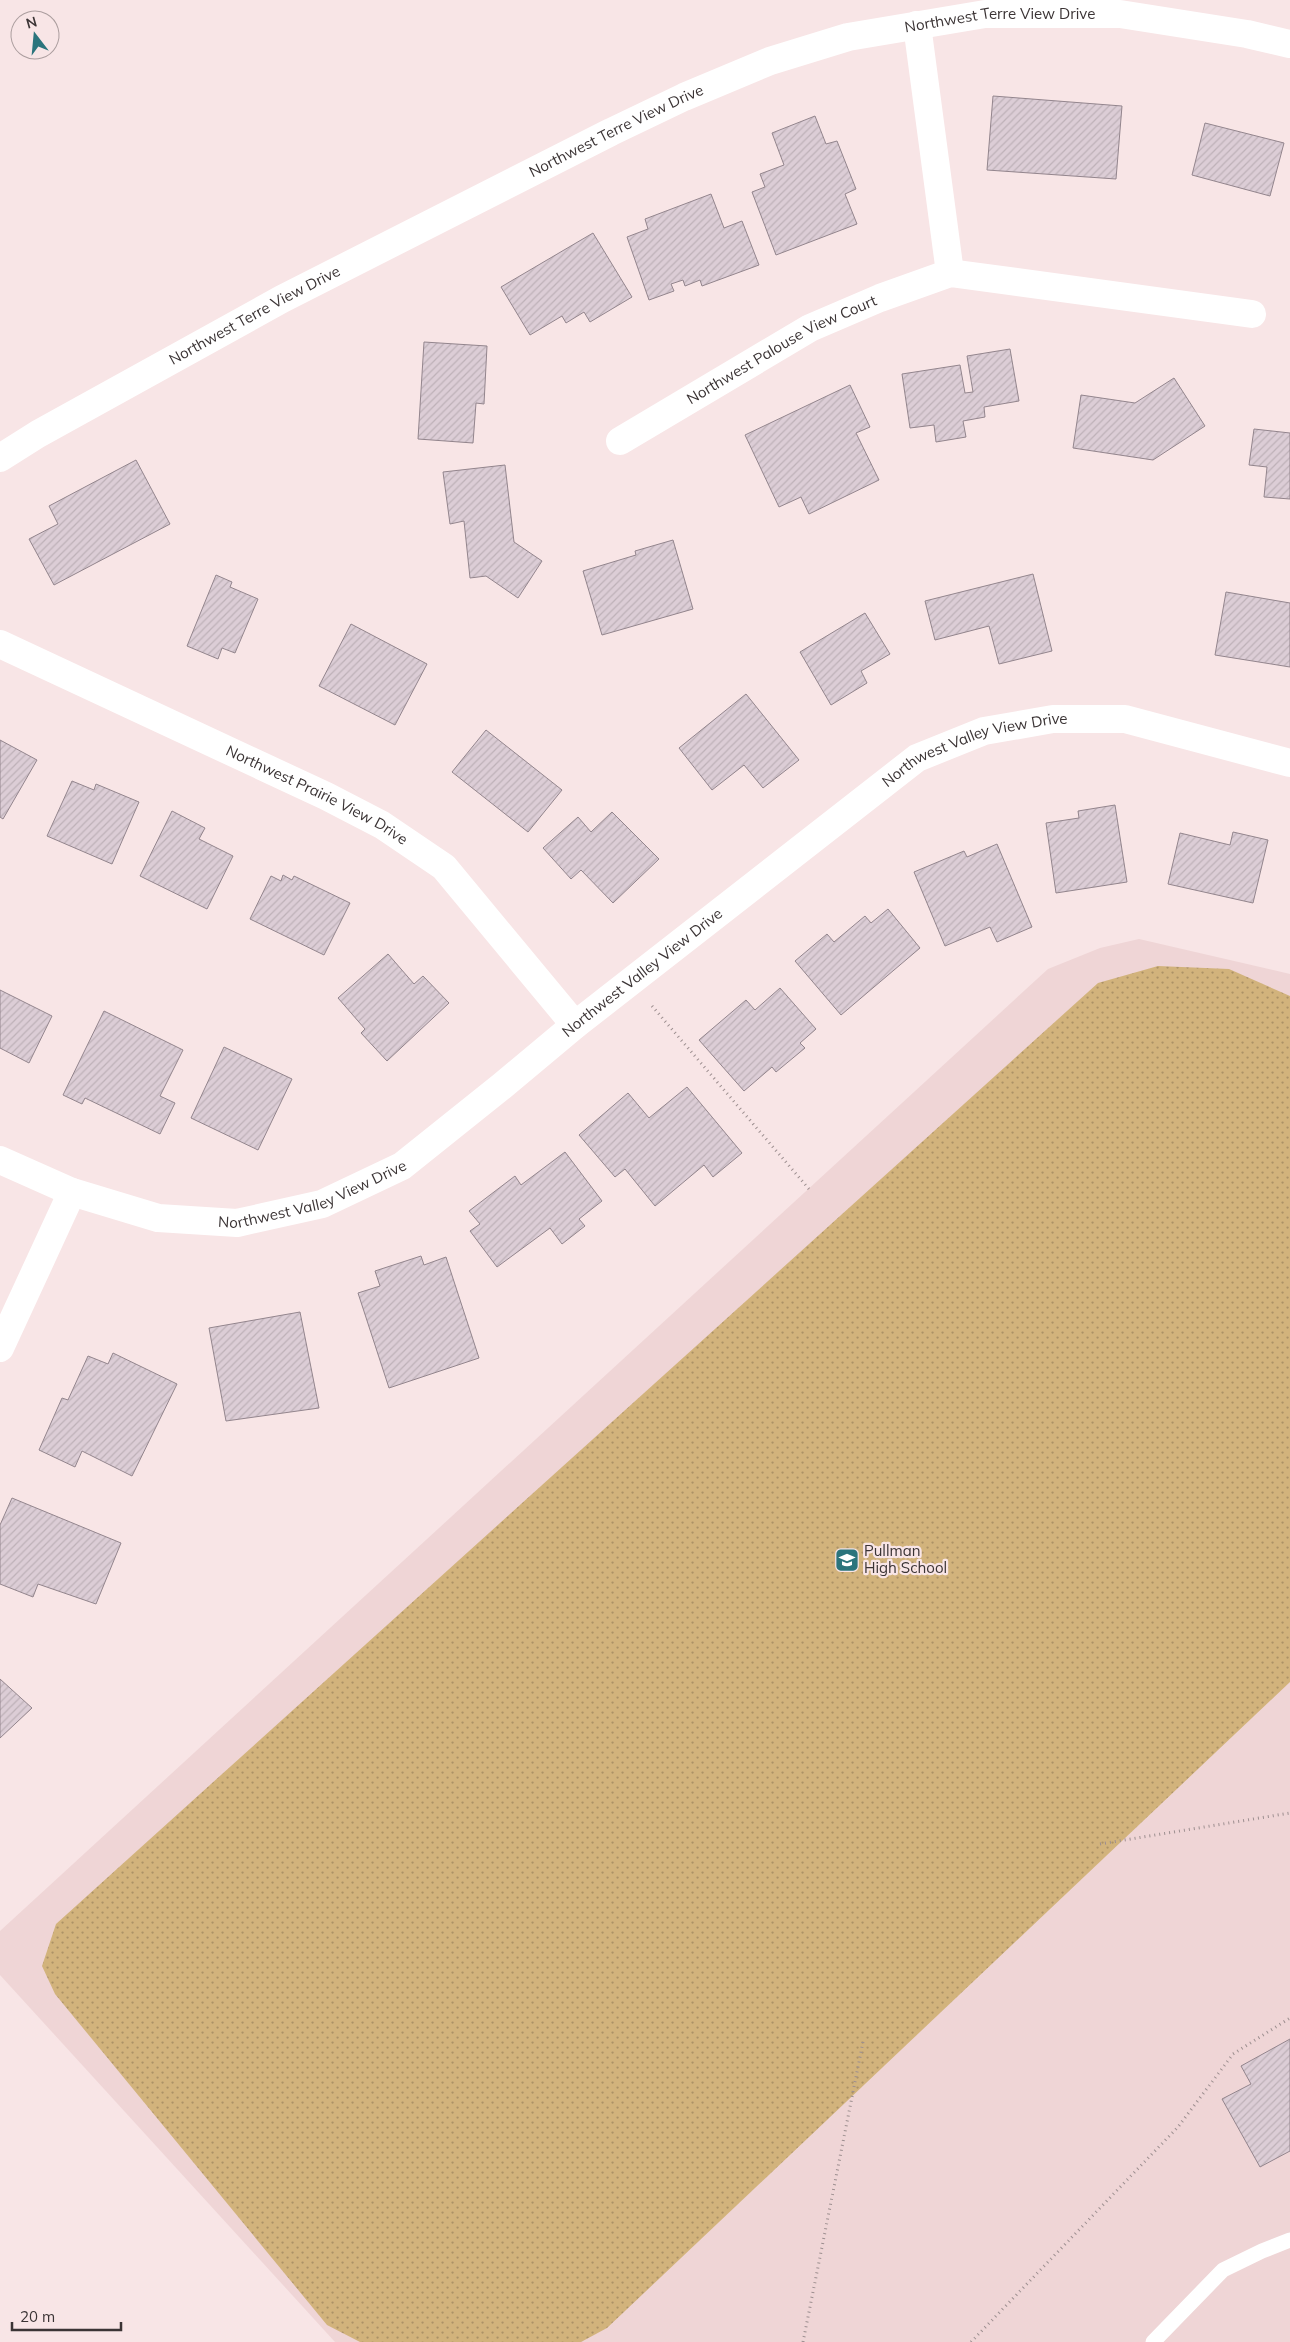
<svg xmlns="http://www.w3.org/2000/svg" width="1290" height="2342" viewBox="0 0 1290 2342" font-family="Mulish,sans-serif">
<defs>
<pattern id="park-dots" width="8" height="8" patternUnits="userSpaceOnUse" patternTransform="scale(1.25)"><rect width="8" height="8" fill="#d2b37c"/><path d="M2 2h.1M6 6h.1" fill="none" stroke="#ac9266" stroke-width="1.8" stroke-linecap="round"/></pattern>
<pattern id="building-hatch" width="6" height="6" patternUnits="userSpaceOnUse" patternTransform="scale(1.25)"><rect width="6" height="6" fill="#dccdd6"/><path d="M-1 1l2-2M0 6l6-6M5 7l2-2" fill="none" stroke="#beb1b8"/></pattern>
</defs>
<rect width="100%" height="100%" fill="#f8e5e6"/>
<!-- built -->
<path fill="#efd5d6" d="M1139,939L1290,974V2342H335L0,1975V1931L1048,969L1100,948Z"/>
<!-- park -->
<path fill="url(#park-dots)" d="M1158,966L1229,969L1290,996V1682L607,2328L581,2342H360L327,2325L55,1994L42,1966L56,1924L1098,983Z"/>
<!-- building -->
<g fill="url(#building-hatch)" stroke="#93858d">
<path d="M993,96L1122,106L1116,179L987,170Z"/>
<path d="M815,116L826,144L837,141L856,189L845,194L857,224L776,255L752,192L765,187L760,174L784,165L772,133Z"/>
<path d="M1205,123L1284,143L1270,196L1192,175Z"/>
<path d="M711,194L724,228L742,221L759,265L702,286L700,280L685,286L683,280L671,284L674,291L649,300L627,237L648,229L645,219Z"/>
<path d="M593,233L632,297L590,322L584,312L566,323L562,316L530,335L501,287Z"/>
<path d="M424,342L487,346L484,404L476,403L473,443L418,439Z"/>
<path d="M1010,349L1019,401L984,407L985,417L963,421L966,437L936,442L934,425L910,428L902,374L960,365L965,393L973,392L967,356Z"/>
<path d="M1174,378L1205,426L1153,460L1073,448L1081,395L1135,403Z"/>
<path d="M850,385L870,427L856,433L879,480L809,514L801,497L779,507L745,435Z"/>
<path d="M1254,429L1290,433V499L1264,497L1267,467L1249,465Z"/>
<path d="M136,460L170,524L54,585L29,539L58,524L49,506Z"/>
<path d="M505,465L514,542L542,561L518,598L486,576L470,578L464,521L450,524L443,472Z"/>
<path d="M673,540L693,609L602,635L583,571L636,555L635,551Z"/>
<path d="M1033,574L1052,651L999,664L989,626L935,640L925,601Z"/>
<path d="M216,575L232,582L230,587L258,599L235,653L222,648L218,659L187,646Z"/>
<path d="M1226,592L1290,603V667L1215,655Z"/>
<path d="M865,613L890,654L861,671L867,683L831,705L800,652Z"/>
<path d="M351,624L427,664L395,725L319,686Z"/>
<path d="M746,694L799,760L763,788L744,765L712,790L679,748Z"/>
<path d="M486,730L562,790L528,832L452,772Z"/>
<path d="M0,740L37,760L3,819L0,817Z"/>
<path d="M72,781L94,790L96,784L139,802L112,864L47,836Z"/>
<path d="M1115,805L1127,882L1056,893L1046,823L1079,818L1078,811Z"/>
<path d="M172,811L205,828L199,839L233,856L207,909L140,876Z"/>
<path d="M612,812L659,859L613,903L581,870L571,879L543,848L578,817L591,832Z"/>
<path d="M1233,832L1268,840L1253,903L1168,884L1180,833L1230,845Z"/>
<path d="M997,844L1032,927L997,942L990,927L945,946L914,872L964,851L967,857Z"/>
<path d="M283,875L292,880L294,876L350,903L324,955L250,919L271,876L281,881Z"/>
<path d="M888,909L920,948L841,1015L795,961L827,934L834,942L865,916L871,923Z"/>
<path d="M388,954L414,984L423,976L449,1003L387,1061L361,1033L365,1029L338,998Z"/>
<path d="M780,988L816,1029L800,1043L805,1048L776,1072L772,1067L744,1091L699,1040L746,1000L755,1010Z"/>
<path d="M0,990L52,1016L29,1063L0,1048Z"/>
<path d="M104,1011L183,1050L160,1096L175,1103L160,1134L85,1098L82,1104L63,1095Z"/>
<path d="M224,1047L292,1079L258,1150L191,1118Z"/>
<path d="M687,1087L742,1153L713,1177L704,1165L655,1206L625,1169L615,1177L579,1135L628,1093L649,1118Z"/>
<path d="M565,1152L602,1201L579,1219L585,1226L562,1244L550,1228L497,1267L470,1231L480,1224L469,1211L515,1176L521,1185Z"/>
<path d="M421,1256L424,1265L446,1257L479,1358L389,1388L358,1293L380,1286L375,1271Z"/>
<path d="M300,1312L319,1408L226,1421L209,1328Z"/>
<path d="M113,1353L177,1384L132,1476L82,1451L75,1467L39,1450L62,1398L68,1400L88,1356L108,1364Z"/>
<path d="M12,1498L121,1543L96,1604L38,1584L33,1597L0,1584V1525Z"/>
<path d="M0,1679L32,1708L0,1738Z"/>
<path d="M1290,2039V2151L1260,2167L1222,2099L1251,2084L1241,2066Z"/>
</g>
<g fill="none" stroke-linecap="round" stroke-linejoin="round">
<!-- path -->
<g stroke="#9d8f90" stroke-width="3" stroke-dasharray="1 4" stroke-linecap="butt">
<path d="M652,1006L809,1189"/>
<path d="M1100,1844L1290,1813"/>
<path d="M803,2342L863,2042"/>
<path d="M971,2342L1178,2127L1233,2054L1290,2018"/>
</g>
<!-- lane -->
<path stroke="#fff" stroke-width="15" d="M1153,2342L1223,2270L1262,2251L1290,2240"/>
<!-- street -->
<g stroke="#fff" stroke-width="28">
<path d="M917,25L950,273"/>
<path id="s1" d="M620,441L810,328L880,298L950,273L1252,314"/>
<path id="s2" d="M0,644L326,796L382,825L444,867L575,1025"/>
<path id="s3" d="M0,1160L72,1192L158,1218L237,1223L322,1204L402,1166L502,1086L575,1025L917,758L984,731L1053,719H1125L1290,763"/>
<path d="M0,1348L72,1192"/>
</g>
<!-- secondary -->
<path stroke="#fff" stroke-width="28" id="s4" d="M0,458L38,434L282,299L611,132L684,97L770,61L848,37L985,14H1120L1247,34L1290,44"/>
</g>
<!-- icons -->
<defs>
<g id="school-square" transform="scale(1.25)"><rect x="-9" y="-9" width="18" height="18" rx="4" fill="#2b747c" stroke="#f8e5e6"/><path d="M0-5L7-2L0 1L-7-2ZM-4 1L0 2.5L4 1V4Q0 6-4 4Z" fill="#fff"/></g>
</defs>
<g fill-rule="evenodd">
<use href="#school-square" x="847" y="1560"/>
</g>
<g text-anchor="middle" stroke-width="4.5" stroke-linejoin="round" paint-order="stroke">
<!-- street labels -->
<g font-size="15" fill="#3b3435" stroke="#f8e5e6">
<text dy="5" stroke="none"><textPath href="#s4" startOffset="1102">Northwest Terre View Drive</textPath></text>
<text dy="5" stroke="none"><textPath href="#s4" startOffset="698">Northwest Terre View Drive</textPath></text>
<text dy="5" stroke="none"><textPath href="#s4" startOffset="292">Northwest Terre View Drive</textPath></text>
<text dy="5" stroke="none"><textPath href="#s1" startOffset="186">Northwest Palouse View Court</textPath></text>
<text dy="5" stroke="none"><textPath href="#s3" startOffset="1138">Northwest Valley View Drive</textPath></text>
<text dy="5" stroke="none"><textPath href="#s2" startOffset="351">Northwest Prairie View Drive</textPath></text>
<text dy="5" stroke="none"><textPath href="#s3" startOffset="732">Northwest Valley View Drive</textPath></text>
<text dy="5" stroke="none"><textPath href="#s3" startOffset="328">Northwest Valley View Drive</textPath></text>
</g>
<!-- poi labels -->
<g font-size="15" fill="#3b3435" stroke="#f8e5e6" text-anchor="start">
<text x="864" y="1556">Pullman<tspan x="864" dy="17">High School</tspan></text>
</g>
</g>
<!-- north arrow -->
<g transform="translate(35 35) rotate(344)"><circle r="24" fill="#f8e5e6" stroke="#ac9e9f"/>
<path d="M0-4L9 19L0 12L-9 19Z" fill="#2b747c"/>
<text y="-8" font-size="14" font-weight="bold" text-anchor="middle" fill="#3b3435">N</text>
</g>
<!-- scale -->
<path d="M12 2322v8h109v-8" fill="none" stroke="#3b3435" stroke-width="2.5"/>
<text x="20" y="2322" font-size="15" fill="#3b3435" stroke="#f8e5e6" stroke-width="4" paint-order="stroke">20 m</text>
</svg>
